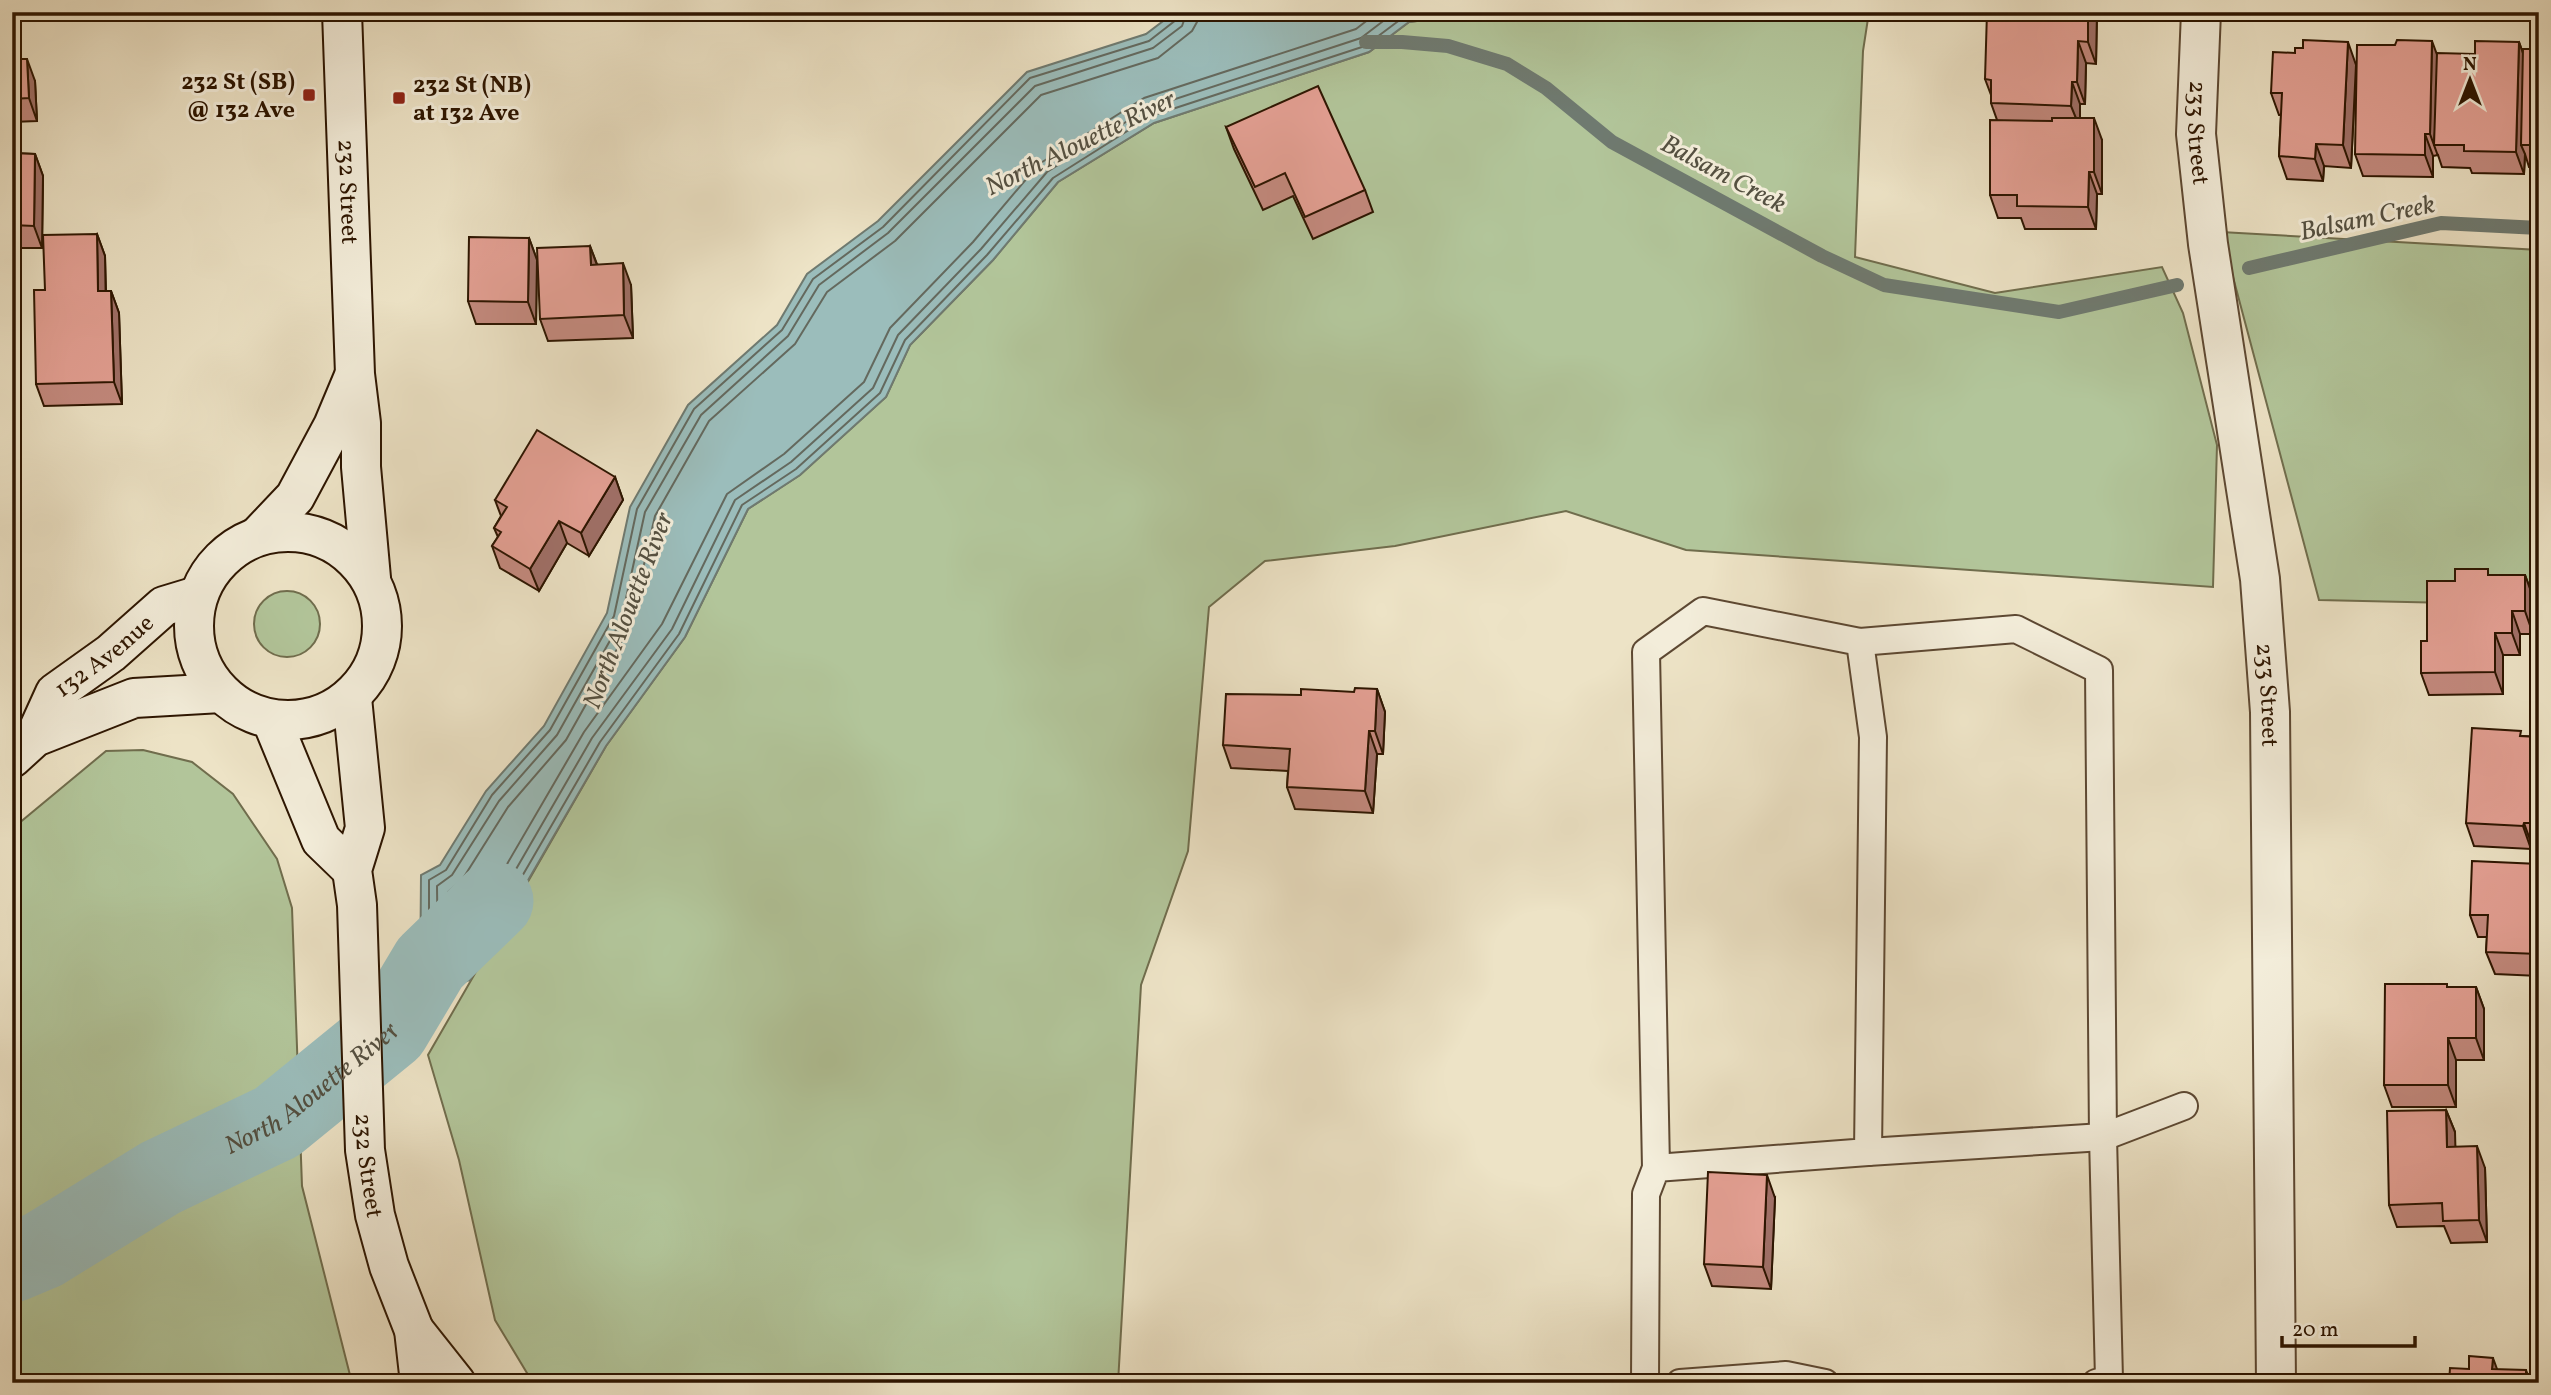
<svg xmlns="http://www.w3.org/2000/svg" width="2551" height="1395" viewBox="0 0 2551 1395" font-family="Vollkorn,serif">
<rect width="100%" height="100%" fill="#ede3c6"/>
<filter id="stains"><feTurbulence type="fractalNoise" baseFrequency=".00286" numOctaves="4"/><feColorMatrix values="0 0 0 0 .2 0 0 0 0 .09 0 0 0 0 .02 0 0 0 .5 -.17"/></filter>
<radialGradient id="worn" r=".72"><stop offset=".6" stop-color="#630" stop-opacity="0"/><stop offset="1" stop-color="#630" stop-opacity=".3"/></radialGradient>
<!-- green -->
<g fill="#b2c59a" stroke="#706d4d" stroke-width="2">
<path d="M1468,12H1869L1863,51L1855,257L1995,293L2162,267L2183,313L2217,445L2213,587L1686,550L1566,511L1395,546L1265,561L1209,607L1188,851L1141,985L1118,1383H533L495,1320L459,1160L428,1055L606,746L685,637L748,509L800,475L886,397L910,345L993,260L1058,182L1154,123L1369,52L1409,22L1467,15Z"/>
<path d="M2221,232L2539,250V605L2319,600Z"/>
<circle cx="287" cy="624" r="33"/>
<path d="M143,750L192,762L233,794L277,859L292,908L302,1186L352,1383H12V829L106,751Z"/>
</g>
<!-- water -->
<path fill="#9bbdbb" stroke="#6f7a70" stroke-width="2" d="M1175,12H1468L1467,14L1409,22L1369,52L1154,123L1058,182L993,260L910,345L886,397L800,475L748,509L685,637L606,746L470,980L420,997L421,875L440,865L486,791L544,726L607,613L630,507L688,405L777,325L807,274L878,221L1027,72L1146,34Z"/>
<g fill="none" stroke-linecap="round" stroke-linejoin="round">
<!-- shore -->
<g stroke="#64695e" stroke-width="2">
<path d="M1178,12L1176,20L1149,41L1030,78L883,227L813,279L782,330L694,409L637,509L614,616L550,730L492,795L446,870L429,880V985L466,973L600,742L679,634L742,505L796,469L880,393L905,340L987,255L1053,178L1151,116L1365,46L1405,16L1429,12"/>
<path d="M1187,12L1182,26L1153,48L1035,86L888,233L819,285L788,336L701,415L645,512L621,621L557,735L499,801L452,875L437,886L438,972L460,966L592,738L672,629L735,500L791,462L873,388L898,335L981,249L1047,172L1148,108L1361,38L1395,12"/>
<path d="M1198,12L1197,22L1192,31L1158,58L1041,95L895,241L827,292L795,344L709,421L655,516L630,626L566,740L508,807L462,880L448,892V956L454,955L584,732L662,624L727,494L784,454L864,382L890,328L973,242L1039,164L1144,98L1356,29L1378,12"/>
</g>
<!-- stream -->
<g stroke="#6f7a70" stroke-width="14">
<path d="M1366,42H1402L1448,46L1507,64L1546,88L1612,142L1822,256L1884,285L2059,312L2177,285"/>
<path d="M2249,268L2441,223L2539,228"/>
</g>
<!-- river -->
<path stroke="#9bbdbb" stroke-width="79" id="s1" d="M12,1263L43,1250L160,1178L277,1122L390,1030L430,963L494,901"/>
<!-- lane casing -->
<g stroke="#5d4832" stroke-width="30">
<g id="lane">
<path d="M1860,642L2016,629L2099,670L2103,1137L2109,1379L2096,1383"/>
<path d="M1868,1152L2103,1137L2184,1106"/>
<path d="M1645,1383L1646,1194L1656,1168L1646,652L1703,611L1860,642L1873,737L1868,1152L1656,1168"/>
<path d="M1680,1383L1786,1375L1825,1383"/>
</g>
</g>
<!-- street casing -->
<g stroke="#5d4832" stroke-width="42">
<g id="street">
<path id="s2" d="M2201,12L2196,134L2208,244L2260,579L2270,712L2276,1383"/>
</g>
</g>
<!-- secondary casing -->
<g stroke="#2d1500" stroke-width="42">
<g id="secondary">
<path id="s3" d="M342,12L355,374L361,423V467L371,578"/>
<circle cx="288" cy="626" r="94"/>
<path d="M259,535L295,497L333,426L354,376"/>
<path id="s4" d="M352,698L365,828L352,870L357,905L365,1150L375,1215L389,1266L414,1330L420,1383"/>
<path d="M272,721L321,840L352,870"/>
<path id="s5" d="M35,737L55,693L111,653L164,606L197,596"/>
<path d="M12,758L35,737L134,698L221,693"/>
<path d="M414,1330L456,1383"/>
</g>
</g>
<!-- lane -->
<use href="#lane" stroke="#f3edda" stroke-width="26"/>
<!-- street -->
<use href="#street" stroke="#f3edda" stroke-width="38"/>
<!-- secondary -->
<use href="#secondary" stroke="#f3edda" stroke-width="38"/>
</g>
<!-- wall -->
<g fill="#c48a7f" stroke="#2d1500" stroke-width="2">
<path d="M613,12H633L616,19Z"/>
<path d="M2097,12L2096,64L2086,63L2085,104H2080V118L2102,140V194H2097L2096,229H2025L2021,218H1998L1990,195L1997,120L1991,103V95L1985,79Z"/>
<path d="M2519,42L2523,53L2539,49V167H2529L2525,154L2524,174L2472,173L2470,168L2442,167L2438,155L2433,156V177L2363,176L2355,154L2395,45L2437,55L2475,54Z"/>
<path d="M12,59L35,81L37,121L12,122Z"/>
<path d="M2356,65L2351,168L2324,166L2323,181L2287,179L2279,156L2281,115H2279L2271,93Z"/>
<path d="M1226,127L1365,190L1373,212L1313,239L1293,196L1263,210L1234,149Z"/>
<path d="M12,153L35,154L43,176L42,248H12Z"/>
<path d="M97,234L105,256L106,291H111L119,313L122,404L44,406L36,384L45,290Z"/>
<path d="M529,238L537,260L536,324H476L468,301Z"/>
<path d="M590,246L597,264L631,285L633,338L548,341L540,319Z"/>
<path d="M615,477L623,500L589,556L567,543L539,591L500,568L492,546L498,537L494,528L501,516L495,500Z"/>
<path d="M2490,575H2525L2533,597V634H2520V655H2503V694L2429,695L2421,673L2427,641L2455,581Z"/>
<path d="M1377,689L1385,712L1383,754H1377L1373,813L1295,809L1287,787L1288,771L1231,768L1223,745L1301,695L1354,692Z"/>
<path d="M2522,736L2539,737V845H2532L2531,849L2474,846L2466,823Z"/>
<path d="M2539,864V976L2495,974L2486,952L2487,937H2478L2470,915Z"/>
<path d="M2448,987H2476L2484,1009V1060H2456V1107H2392L2384,1085Z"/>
<path d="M2446,1110L2455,1132V1146L2485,1168L2487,1242L2451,1243L2444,1226L2397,1227L2389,1205Z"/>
<path d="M1775,1198L1771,1289L1712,1286L1704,1264Z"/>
</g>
<!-- shaded-wall -->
<g fill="#a07068" stroke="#2d1500" stroke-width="2">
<path d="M2088,12H2097L2096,64L2088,42Z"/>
<path d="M2078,41L2086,63L2085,104L2077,82Z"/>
<path d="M2432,41L2440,63L2434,145L2438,156L2430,134Z"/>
<path d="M2348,42L2356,65L2351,168L2343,145Z"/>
<path d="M2519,42L2527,65L2521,145L2525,154L2524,174L2516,152Z"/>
<path d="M27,59L35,81L37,121L29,98Z"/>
<path d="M2072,82L2080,104V128L2071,106Z"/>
<path d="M2094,118L2102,140V194L2094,172Z"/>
<path d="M2425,134L2433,156V177L2425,155Z"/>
<path d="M2316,144L2324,166L2323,181L2315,159Z"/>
<path d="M35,154L43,176L42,248L34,226Z"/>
<path d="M2089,172L2097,194L2096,229L2088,207Z"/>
<path d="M97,234L105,256L106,313L98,291Z"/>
<path d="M529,238L537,260L536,324L528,302Z"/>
<path d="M590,246L598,268L591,265Z"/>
<path d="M623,263L631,285L633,338L624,315Z"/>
<path d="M111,291L119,313L122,404L114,382Z"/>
<path d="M615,477L623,500L589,556L581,533Z"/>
<path d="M559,521L567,543L539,591L530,569Z"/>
<path d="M2525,575L2533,597V634L2525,611Z"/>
<path d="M2512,611L2520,634V655L2512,633Z"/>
<path d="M2495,633L2503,655V694L2495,672Z"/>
<path d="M1377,689L1385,712L1383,754L1375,731Z"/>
<path d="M1369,731L1377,754L1373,813L1365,791Z"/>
<path d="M2524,823L2532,845L2531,849L2523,826Z"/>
<path d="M2476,987L2484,1009V1060L2476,1038Z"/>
<path d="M2448,1038L2456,1060V1107L2448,1085Z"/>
<path d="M2446,1110L2455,1132L2456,1169L2447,1147Z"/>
<path d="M2477,1146L2485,1168L2487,1242L2479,1220Z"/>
<path d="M1767,1175L1775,1198L1771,1289L1763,1267Z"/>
<path d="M2493,1358L2501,1380L2492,1369Z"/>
<path d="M2526,1370L2531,1383H2526Z"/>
</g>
<!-- building -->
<g fill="#e4a094" stroke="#2d1500" stroke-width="2">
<path d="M1987,12H2088V42L2078,41L2077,82H2072L2071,106L1991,103V80L1985,79Z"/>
<path d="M2303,40L2348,42L2343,145L2316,144L2315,159L2279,156L2282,93H2271L2273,52L2295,53V48H2303Z"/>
<path d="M2397,40L2432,41L2430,134H2425V155L2355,154L2357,45H2395Z"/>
<path d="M2475,41L2519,42L2516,152L2464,151V145H2434L2437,53L2475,54Z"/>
<path d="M2523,49H2539V145H2521Z"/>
<path d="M12,59H27L29,98L12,99Z"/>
<path d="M1318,86L1365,190L1305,217L1285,173L1255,187L1226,127Z"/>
<path d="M2052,118H2094V172H2089L2088,207L2017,206V195H1990V120L2052,121Z"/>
<path d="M12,153L35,154L34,226L12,225Z"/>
<path d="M97,234L98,291H111L114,382L36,384L34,290H45L43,235Z"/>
<path d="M469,237L529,238L528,302L468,301Z"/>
<path d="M590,246L591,265L623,263L624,315L540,319L537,248Z"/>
<path d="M537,430L615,477L581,533L559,521L530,569L492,546L501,532L494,528L507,507L495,500Z"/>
<path d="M2455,569H2488V575H2525V611H2512V633H2495V672L2421,673V641H2427V581H2455Z"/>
<path d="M1355,688L1377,689L1375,731H1369L1365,791L1287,787L1290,749L1223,745L1226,694L1301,695V689L1354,692Z"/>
<path d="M2472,728L2521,731L2520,736L2539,737L2538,799H2539V823H2524L2523,826L2466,823Z"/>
<path d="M2472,861L2539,864V954L2486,952L2488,915H2470Z"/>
<path d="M2385,984H2447V987H2476V1038H2448V1085H2384Z"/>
<path d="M2446,1110L2447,1147L2477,1146L2479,1220L2443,1221L2442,1203L2389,1205L2387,1111Z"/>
<path d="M1708,1172L1767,1175L1763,1267L1704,1264Z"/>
<path d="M2469,1356L2493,1358L2492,1369L2526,1370V1383H2449L2450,1368L2469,1369Z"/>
</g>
<!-- markers -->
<g fill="#8f2418" stroke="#f3edda" stroke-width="2.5">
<rect x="302" y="88" width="14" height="14" rx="3.5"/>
<rect x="392" y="91" width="14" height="14" rx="3.5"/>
</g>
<g text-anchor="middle" stroke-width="6" stroke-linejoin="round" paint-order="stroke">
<!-- poi labels -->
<g font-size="24" font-weight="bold" fill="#2d1500" stroke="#f3edda" text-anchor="end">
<text x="295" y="89">232 St (SB)<tspan x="295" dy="28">@ 132 Ave</tspan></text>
<text x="413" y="92" text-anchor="start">232 St (NB)<tspan x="413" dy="28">at 132 Ave</tspan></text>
</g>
<!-- street labels -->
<g font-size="24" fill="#2d1500" stroke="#f3edda">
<text dy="8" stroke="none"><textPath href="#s2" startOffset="121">233 Street</textPath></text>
<text dy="8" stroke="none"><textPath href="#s3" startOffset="180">232 Street</textPath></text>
<text dy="8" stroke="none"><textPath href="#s5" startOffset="110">132 Avenue</textPath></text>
<text dy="8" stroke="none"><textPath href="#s2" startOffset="688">233 Street</textPath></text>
<text dy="8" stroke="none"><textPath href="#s4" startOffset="471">232 Street</textPath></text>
</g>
<!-- water labels -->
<g font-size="26" font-style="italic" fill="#545041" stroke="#f3edda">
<text transform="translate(1080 142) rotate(-26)" y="9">North Alouette River</text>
<text transform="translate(1724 173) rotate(28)" y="9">Balsam Creek</text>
<text transform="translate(2367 217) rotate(-12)" y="9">Balsam Creek</text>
<text transform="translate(627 610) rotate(-69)" y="9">North Alouette River</text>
<text dy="9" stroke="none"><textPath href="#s1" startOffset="348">North Alouette River</textPath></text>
</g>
</g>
<!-- margin -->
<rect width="2551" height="1395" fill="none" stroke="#ede3c6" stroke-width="42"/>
<rect x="14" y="14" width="2523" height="1367" fill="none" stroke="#2d1500" stroke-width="3.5"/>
<rect x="21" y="21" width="2509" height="1353" fill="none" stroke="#2d1500" stroke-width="2"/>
<!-- north arrow -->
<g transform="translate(2470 80)" stroke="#f3edda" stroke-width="5" paint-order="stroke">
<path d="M0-5L12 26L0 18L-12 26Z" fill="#2d1500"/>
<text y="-10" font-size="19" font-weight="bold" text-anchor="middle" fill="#2d1500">N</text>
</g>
<!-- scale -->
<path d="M2282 1336v10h133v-10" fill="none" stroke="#2d1500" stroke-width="3.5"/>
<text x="2292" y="1336" font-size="21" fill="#2d1500" stroke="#f3edda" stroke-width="5" paint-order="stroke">20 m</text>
<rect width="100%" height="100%" filter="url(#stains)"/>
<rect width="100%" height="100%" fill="url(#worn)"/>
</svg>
